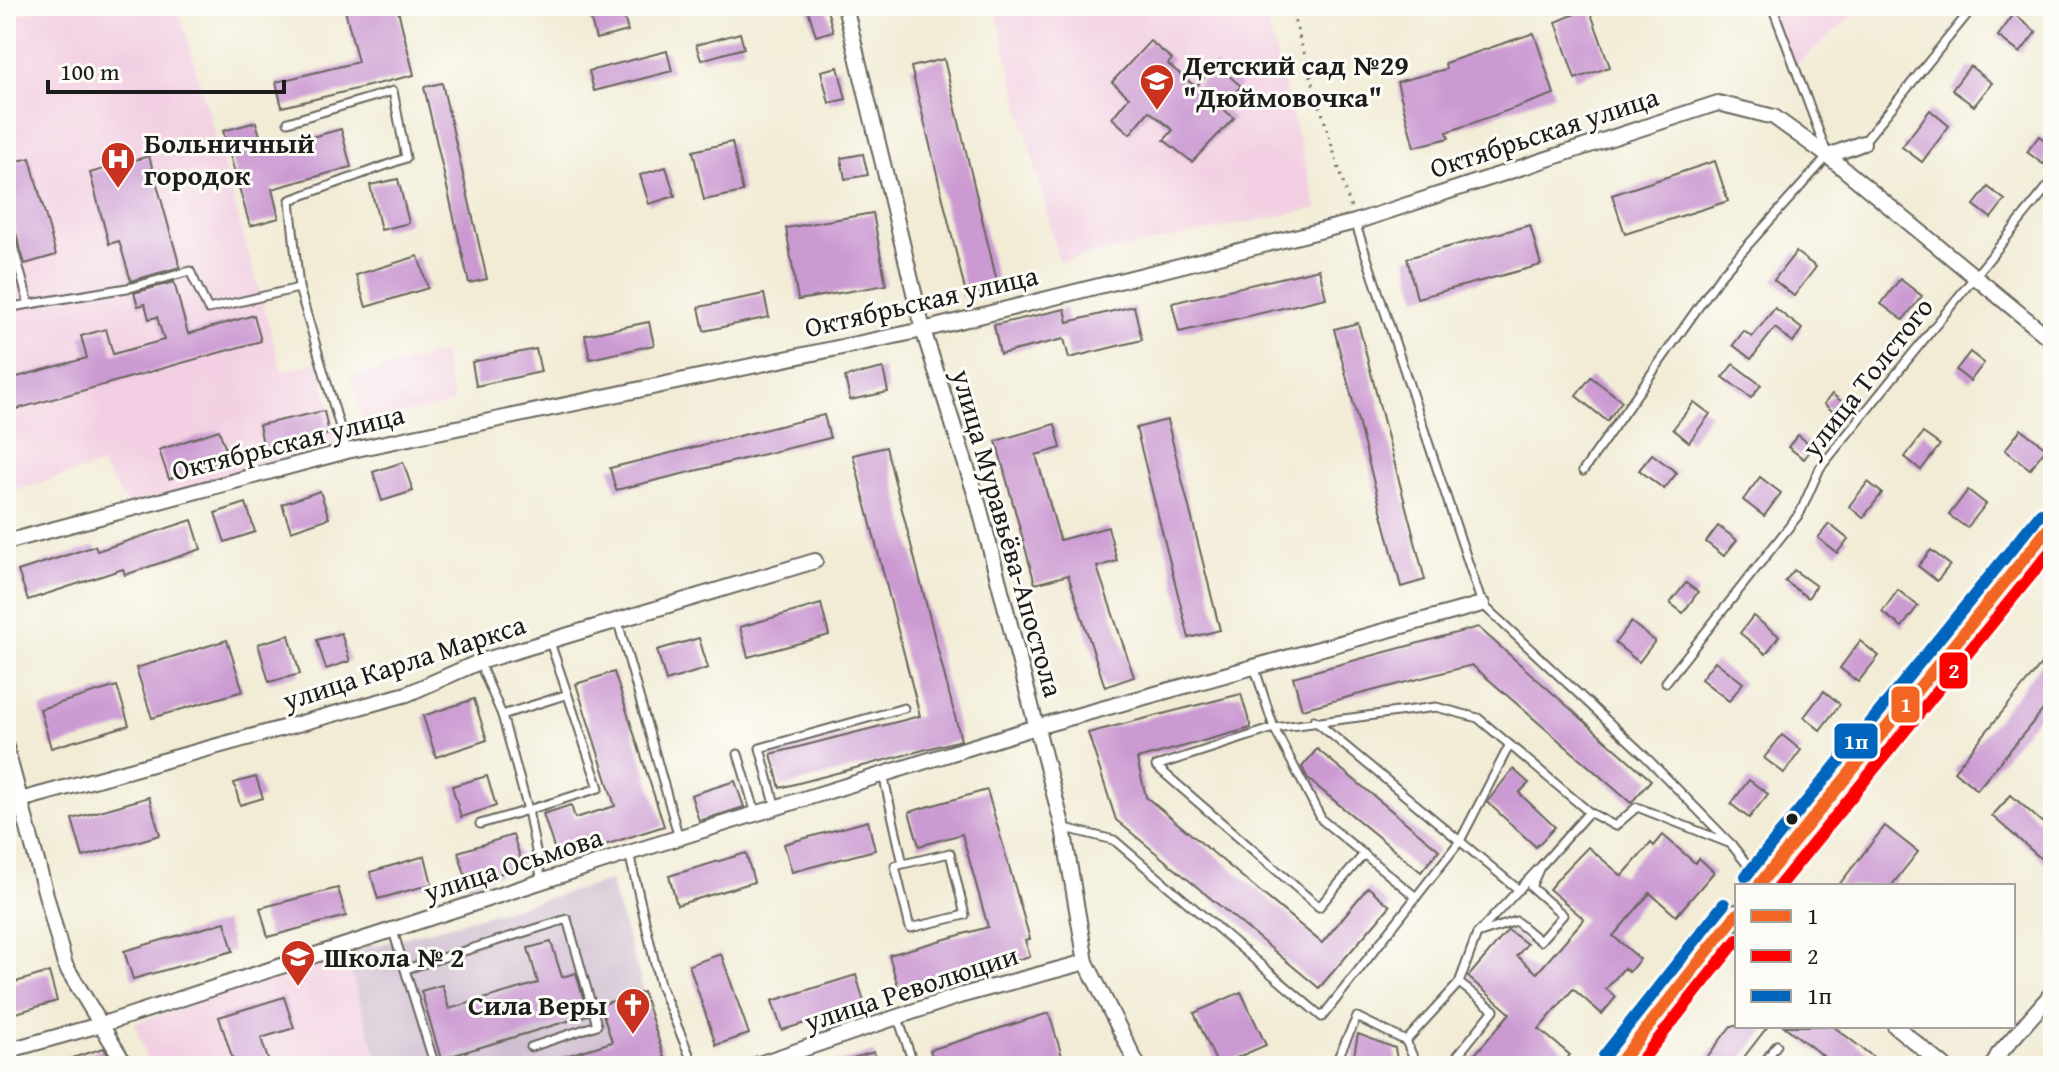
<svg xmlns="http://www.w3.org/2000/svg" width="2059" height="1072" viewBox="0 0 2059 1072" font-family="'Gentium Book Plus',serif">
<rect width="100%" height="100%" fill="#fdfcf7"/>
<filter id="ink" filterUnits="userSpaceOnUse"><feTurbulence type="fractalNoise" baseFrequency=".0125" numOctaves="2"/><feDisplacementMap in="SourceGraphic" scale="16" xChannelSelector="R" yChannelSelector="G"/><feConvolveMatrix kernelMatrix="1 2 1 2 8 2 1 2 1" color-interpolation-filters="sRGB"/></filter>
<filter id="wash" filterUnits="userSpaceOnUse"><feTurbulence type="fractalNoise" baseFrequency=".006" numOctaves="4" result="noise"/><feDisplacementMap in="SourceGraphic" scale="32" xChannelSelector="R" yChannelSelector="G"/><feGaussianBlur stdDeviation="1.8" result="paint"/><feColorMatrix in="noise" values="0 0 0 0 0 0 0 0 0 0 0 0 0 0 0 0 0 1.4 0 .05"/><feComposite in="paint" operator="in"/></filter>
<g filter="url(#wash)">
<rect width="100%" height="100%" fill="#f2ecd6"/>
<!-- built -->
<g fill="#f2cfe2">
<path d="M53,6H178L282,371L318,362L341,445L127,505L101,465L6,493V18Z"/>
<path d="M1039,6H1263L1317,208L1059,262L997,16Z"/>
<path d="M1767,6H1865L1791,69Z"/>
<path d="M443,353L454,403L364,423L351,377Z"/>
<path d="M345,954L380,1066H149L135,1023Z"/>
</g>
<!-- industrial -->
<path fill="#cfbdd0" d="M610,881L667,1066H380L345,954Z"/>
<g id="blocks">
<!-- building -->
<g fill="#cb9ad2">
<path d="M344,6H397L414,75L282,107L276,82L358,62Z"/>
<path d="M587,6H621L628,31L596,39Z"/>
<path d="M807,6H826L833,31L816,36Z"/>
<path d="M1589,8L1610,67L1575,79L1556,22Z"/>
<path d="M2014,14L2036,32L2020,53L1998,36Z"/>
<path d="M740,33L744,48L701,60L696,45Z"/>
<path d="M1534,33L1554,94L1447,132L1449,138L1414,147L1397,82L1446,69L1445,63Z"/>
<path d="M1150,41L1172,59L1168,64L1196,87L1215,64L1241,86L1222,108L1234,118L1192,162L1164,140L1173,130L1149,111L1130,134L1112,118L1129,97L1112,82Z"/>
<path d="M667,51L672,71L594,91L589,71Z"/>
<path d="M944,59L999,290L967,298L911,67Z"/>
<path d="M1970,66L1992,83L1974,106L1952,90Z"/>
<path d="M838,67L846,99L829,103L821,71Z"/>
<path d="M442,83L487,279L469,283L424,87Z"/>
<path d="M1930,110L1949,126L1922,162L1902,147Z"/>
<path d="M256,122L264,150L341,129L351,167L272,189L279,218L250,226L223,131Z"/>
<path d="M2039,136L2053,147L2043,164L2027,152Z"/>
<path d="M732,142L743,192L704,200L693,151Z"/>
<path d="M863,154L868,175L845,179L841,158Z"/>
<path d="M149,156L180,267L131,281L119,241L109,244L90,173Z"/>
<path d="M30,158L56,255L25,264L6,199V164Z"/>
<path d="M1715,161L1728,201L1625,234L1612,195Z"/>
<path d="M666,167L675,196L649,204L640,175Z"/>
<path d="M398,179L409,223L381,230L370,185Z"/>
<path d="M1988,187L2005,200L1991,218L1974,205Z"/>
<path d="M873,213L886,285L798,300L786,228Z"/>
<path d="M1530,225L1541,265L1417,298L1407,258Z"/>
<path d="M1796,252L1816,267L1794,296L1774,280Z"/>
<path d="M418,256L428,288L366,307L356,275Z"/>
<path d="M1319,269L1326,298L1179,332L1172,303Z"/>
<path d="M1900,279L1922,296L1903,320L1881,304Z"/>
<path d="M174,282L188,334L254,315L261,341L6,412V380L87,358L81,336L106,329L113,354L164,340L157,317L149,319L145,304L138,306L134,293Z"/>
<path d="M764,294L769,317L704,331L699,307Z"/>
<path d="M1134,306L1142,340L1069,358L1064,339L1000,354L994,325L1065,309L1068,322Z"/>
<path d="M1775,308L1802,329L1793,342L1775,328L1751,359L1733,345L1744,331L1752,337Z"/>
<path d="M649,322L654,345L590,359L585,335Z"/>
<path d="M1358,323L1425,580L1401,587L1334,329Z"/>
<path d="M536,349L541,372L476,386L472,362Z"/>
<path d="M1970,352L1984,363L1970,381L1956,370Z"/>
<path d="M1733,364L1761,385L1751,398L1723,377Z"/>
<path d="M883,368L888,392L850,400L845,377Z"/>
<path d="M1591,377L1622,401L1607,421L1576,396Z"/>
<path d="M1832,394L1850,408L1842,419L1824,404Z"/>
<path d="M1694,402L1710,414L1689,442L1673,429Z"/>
<path d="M324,411L329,434L264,448L259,425Z"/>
<path d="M824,415L830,438L616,490L610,468Z"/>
<path d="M1167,420L1220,630L1189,638L1136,428Z"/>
<path d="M1055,424L1061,448L1036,455L1060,540L1108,527L1117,561L1097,567L1134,677L1105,687L1068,575L1035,584L996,441Z"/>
<path d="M2021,429L2046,448L2030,469L2005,450Z"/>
<path d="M219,430L229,459L169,479L159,450Z"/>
<path d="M1923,433L1940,445L1921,470L1905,457Z"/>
<path d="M1798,435L1813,447L1804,459L1788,447Z"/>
<path d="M886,447L961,740L780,788L771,754L920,716L853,455Z"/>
<path d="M1652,454L1677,473L1664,489L1639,470Z"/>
<path d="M403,462L413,491L382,501L373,472Z"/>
<path d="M1760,477L1781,493L1764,516L1743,500Z"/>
<path d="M1868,482L1882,493L1863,518L1849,506Z"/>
<path d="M1968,490L1986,504L1967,528L1949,515Z"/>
<path d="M320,491L329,518L291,531L282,504Z"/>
<path d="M246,503L255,532L225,542L215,513Z"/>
<path d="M192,520L201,549L125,575L123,569L28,600L18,571L95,546L97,551Z"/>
<path d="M1829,524L1848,539L1837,553L1818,538Z"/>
<path d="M1718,526L1737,540L1724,556L1706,542Z"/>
<path d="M1931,550L1950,565L1937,581L1918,566Z"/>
<path d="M1794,570L1816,586L1808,598L1785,581Z"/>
<path d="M1686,583L1698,592L1683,613L1670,603Z"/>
<path d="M1898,590L1918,606L1902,627L1882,612Z"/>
<path d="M821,604L829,635L748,657L740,627Z"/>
<path d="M1753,616L1779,636L1766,654L1740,633Z"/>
<path d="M1631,622L1655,641L1639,662L1615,643Z"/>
<path d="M1478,627L1651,780L1631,803L1472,665L1302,709L1293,677Z"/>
<path d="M341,633L350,661L326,669L317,640Z"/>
<path d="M289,635L300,674L269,682L258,644Z"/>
<path d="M699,638L708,668L666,681L657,650Z"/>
<path d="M227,640L243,691L152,718L136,668Z"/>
<path d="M1860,641L1879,656L1858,682L1840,668Z"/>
<path d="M2053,650V698L1977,790L1954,771Z"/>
<path d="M1715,661L1743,683L1729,701L1701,679Z"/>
<path d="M614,672L664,826L558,860L543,814L571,805L575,818L615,806L576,684Z"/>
<path d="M117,686L129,725L51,748L40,709Z"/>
<path d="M1824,691L1840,704L1820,730L1804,717Z"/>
<path d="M1241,694L1251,728L1137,759L1146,797L1322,943L1368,887L1390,906L1319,988L1116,820L1088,733Z"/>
<path d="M474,699L487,740L436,757L423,716Z"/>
<path d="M1782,735L1801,750L1784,773L1764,758Z"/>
<path d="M1317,749L1439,850L1421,872L1308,779L1302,767Z"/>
<path d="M1513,769L1529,783L1519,793L1555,827L1536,847L1487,802Z"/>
<path d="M487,776L496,806L461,817L452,786Z"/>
<path d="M256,777L263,798L240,805L234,783Z"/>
<path d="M1749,780L1768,794L1749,818L1731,804Z"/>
<path d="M735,781L744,807L699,821L691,795Z"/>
<path d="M987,790L1030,939L1025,940L1030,956L1003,964L1004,968L901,997L889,955L988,927L962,834L919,846L909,812Z"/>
<path d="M2011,795L2053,832V869L1992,816Z"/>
<path d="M149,797L160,835L83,857L72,819Z"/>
<path d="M868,821L875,850L792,872L784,844Z"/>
<path d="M1885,826L1918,852L1891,886H1838Z"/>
<path d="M513,835L523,866L468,884L458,852Z"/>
<path d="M1663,835L1695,863L1699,858L1714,872L1676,916L1650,893L1613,936L1640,959L1629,972L1624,968L1606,989L1616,997L1602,1014L1573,989L1539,1029L1570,1055L1561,1066H1465L1510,1013L1468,977L1508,930L1527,944L1517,956L1537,973L1584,919L1549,889L1562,874L1588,847L1622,876L1651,843L1654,846Z"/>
<path d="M746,853L754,882L677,905L669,876Z"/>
<path d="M425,856L432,884L378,899L370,872Z"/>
<path d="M338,888L346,916L268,937L260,908Z"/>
<path d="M225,922L233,951L133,979L124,951Z"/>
<path d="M551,942L562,977L576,973L588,1015L441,1059L421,991L442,985L449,1009L538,983L528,948Z"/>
<path d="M721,954L749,1034L716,1045L689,965Z"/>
<path d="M49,972L57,1001L6,1016V985Z"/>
<path d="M856,975L865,1005L782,1030L772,1001Z"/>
<path d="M643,992L667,1066H543L542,1063L612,1042L600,1005Z"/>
<path d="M1241,992L1266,1045L1218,1066L1194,1013Z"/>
<path d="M284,997L294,1028L261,1038L270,1066H235L219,1017Z"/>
<path d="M1049,1013L1065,1066H935L930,1050Z"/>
<path d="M1731,1026H1768L1737,1066H1700Z"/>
<path d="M1784,1026H1833L1885,1066H1836Z"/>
<path d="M1358,1034L1395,1048L1398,1066H1352Z"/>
<path d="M104,1048L114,1066H56V1063Z"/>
<path d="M874,1052L878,1066H837L836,1063Z"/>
</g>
</g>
</g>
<g filter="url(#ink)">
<use href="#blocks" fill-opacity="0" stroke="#67655d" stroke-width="2"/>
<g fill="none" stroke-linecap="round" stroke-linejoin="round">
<!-- lane casing -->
<g stroke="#67655d" stroke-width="11">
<g id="lane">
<path d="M288,122L393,91L406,158L290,200L299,288"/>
<path d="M1863,143L1974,6"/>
<path d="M6,221L29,304"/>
<path d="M1355,222L1482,604L1643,754L1731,844L1761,882"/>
<path d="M6,308L133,287L190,271L208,309L299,288L347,451"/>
<path d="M1583,471L1721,275L1828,156L1772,6"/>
<path d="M618,622L679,838"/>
<path d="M479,662L502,715L528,810L480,824"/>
<path d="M1255,669L1274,728L1322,820L1416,897"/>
<path d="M1666,682L1800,513L1820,468L2053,180"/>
<path d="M502,715L565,695"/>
<path d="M1314,720L1519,890"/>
<path d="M738,754L756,814"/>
<path d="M883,774L903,864L950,853L965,915L910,928L895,866L903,864"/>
<path d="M776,808L760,748L904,708"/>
<path d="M1065,828L1114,840L1322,1017L1460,841L1509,746"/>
<path d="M629,853L660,985L694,1066"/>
<path d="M1364,854L1319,907L1156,766L1274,728L1436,707L1478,718L1589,812L1615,826L1637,807L1731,844"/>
<path d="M1540,867L1477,934L1516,921L1540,941L1563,915L1531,887L1540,867L1589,812"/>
<path d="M542,882L528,810L599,788L550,642"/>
<path d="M393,931L435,1066"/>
<path d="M406,969L567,919L597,1025L531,1047"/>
<path d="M898,1018L914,1066"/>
<path d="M1406,1041L1459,983L1477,934"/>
<path d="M1334,1066L1357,1017L1406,1041L1417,1066"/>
<path d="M1449,1066L1494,1010L1459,983"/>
<path d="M1761,1066L1777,1045"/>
</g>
</g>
<!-- street casing -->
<g stroke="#67655d" stroke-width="18">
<g id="street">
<path d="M845,6L923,330L979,506L1063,828L1086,962L1138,1066"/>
<path d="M1828,156L1863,143"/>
<path d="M6,542L347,451L923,330L1355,222L1718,103L1774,117L1828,156L2053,341"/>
<path d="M6,747L65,965L126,1066"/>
<path d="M6,804L407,694L479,662L815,561"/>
<path d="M1895,1026L1944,1066"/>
<path d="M6,1051L103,1024L629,853L1036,727L1482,604"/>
<path d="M753,1066L959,996L1086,962"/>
<path d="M1993,1066L1998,1055L2053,992"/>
</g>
</g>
<!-- secondary casing -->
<g stroke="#67655d" stroke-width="22">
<g id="secondary">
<path d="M1758,886L2053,523"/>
<path d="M1617,1066L1737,914"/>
</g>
</g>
<!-- path -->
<g stroke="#67655d" stroke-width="3" stroke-dasharray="2 6" stroke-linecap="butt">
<path d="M1290,6L1351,209"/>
<path d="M921,14L956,6"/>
</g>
<!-- lane -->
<use href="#lane" stroke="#fff" stroke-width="7"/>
<!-- street -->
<use href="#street" stroke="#fff" stroke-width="14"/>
<!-- secondary -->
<use href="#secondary" stroke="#fde4d1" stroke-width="18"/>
<!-- bus-1 casing -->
<g stroke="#fdfcf7" stroke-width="18">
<g id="bus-1">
<path d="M1758,886L2053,523"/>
<path d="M1617,1066L1737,914"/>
</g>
</g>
<!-- bus-2 casing -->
<g stroke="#fdfcf7" stroke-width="18">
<g id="bus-2">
<path d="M1779,886L2053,548"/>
<path d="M1637,1066L1737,940"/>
</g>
</g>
<!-- bus-3 casing -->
<g stroke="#fdfcf7" stroke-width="18">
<g id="bus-3">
<path d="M1746,876L2041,513"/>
<path d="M1604,1056L1724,904"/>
</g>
</g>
<!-- bus-1 -->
<use href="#bus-1" stroke="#f26522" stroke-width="12"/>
<!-- bus-2 -->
<use href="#bus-2" stroke="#f00" stroke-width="12"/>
<!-- bus-3 -->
<use href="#bus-3" stroke="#0065bd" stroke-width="12"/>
</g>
</g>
<!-- icons -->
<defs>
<g id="school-pin" transform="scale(1.8)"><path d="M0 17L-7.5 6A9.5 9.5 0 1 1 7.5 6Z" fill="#c8321e" stroke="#fdfcf7"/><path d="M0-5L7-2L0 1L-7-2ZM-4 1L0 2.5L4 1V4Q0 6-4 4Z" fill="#fff"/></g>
<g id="hospital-pin" transform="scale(1.8)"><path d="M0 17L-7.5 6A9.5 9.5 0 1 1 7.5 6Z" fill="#c8321e" stroke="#fdfcf7"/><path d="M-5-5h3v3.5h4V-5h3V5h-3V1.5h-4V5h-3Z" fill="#fff"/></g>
<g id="church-pin" transform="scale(1.8)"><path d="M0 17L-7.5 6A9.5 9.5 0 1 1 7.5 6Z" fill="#c8321e" stroke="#fdfcf7"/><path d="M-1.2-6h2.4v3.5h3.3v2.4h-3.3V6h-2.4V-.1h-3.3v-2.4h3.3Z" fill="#fff"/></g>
</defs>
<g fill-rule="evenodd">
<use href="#school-pin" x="1157" y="81"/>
<use href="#hospital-pin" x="118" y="159"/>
<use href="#school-pin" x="298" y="957"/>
<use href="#church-pin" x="633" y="1005"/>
</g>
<!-- markers -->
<circle fill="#1c1c1c" stroke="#fdfcf7" stroke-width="3" cx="1792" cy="819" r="7"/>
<g text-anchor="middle" stroke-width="6" stroke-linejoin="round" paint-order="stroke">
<!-- poi labels -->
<g font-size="28" font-weight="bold" fill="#1c1c1c" stroke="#fdfcf7" text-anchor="start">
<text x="1183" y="75">Детский сад №29<tspan x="1183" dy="32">"Дюймовочка"</tspan></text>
<text x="144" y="153">Больничный<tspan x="144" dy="32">городок</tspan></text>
<text x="324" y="967">Школа № 2</text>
<text x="607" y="1015" text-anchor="end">Сила Веры</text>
</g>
<!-- street labels -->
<g font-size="28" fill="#1c1c1c" stroke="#fdfcf7">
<text transform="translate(1544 132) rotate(-18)" y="10">Октябрьская улица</text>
<text transform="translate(921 301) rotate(-13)" y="10">Октябрьская улица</text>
<text transform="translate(1867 377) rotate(-52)" y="10">улица Толстого</text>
<text transform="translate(288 442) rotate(-14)" y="10">Октябрьская улица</text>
<text transform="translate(1008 533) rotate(74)" y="10">улица Муравьёва-Апостола</text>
<text transform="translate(404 662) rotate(-18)" y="10">улица Карла Маркса</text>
<text transform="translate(513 864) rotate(-18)" y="10">улица Осьмова</text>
<text transform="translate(911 988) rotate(-18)" y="10">улица Революции</text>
</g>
</g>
<g stroke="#fdfcf7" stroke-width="3">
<rect x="1938" y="651" width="31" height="39" rx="8" fill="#f00"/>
<rect x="1890" y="685" width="31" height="39" rx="8" fill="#f26522"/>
<rect x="1833" y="722" width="46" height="38" rx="8" fill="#0065bd"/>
</g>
<g font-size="22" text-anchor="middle" font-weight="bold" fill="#fff">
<text x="1954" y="678">2</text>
<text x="1906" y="712">1</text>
<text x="1856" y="749">1п</text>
</g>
<!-- margin -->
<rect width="2059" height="1072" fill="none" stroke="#fdfcf7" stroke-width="32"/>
<!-- legend -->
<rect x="1735" y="884" width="280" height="144" fill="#fdfcf7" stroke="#a3a29f" stroke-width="2"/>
<rect x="1751" y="910" width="40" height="12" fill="#f26522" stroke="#a3a29f" stroke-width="2"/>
<text x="1807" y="924" font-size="24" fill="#1c1c1c">1</text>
<rect x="1751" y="950" width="40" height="12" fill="#ff0000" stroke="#a3a29f" stroke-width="2"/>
<text x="1807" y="964" font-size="24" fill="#1c1c1c">2</text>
<rect x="1751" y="990" width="40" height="12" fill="#0065bd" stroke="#a3a29f" stroke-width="2"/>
<text x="1807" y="1004" font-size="24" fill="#1c1c1c">1п</text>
<!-- scale -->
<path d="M48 80v12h236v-12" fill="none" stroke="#1c1c1c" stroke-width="4"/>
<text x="60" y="80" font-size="24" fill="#1c1c1c" stroke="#fdfcf7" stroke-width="6" paint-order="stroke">100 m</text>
</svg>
